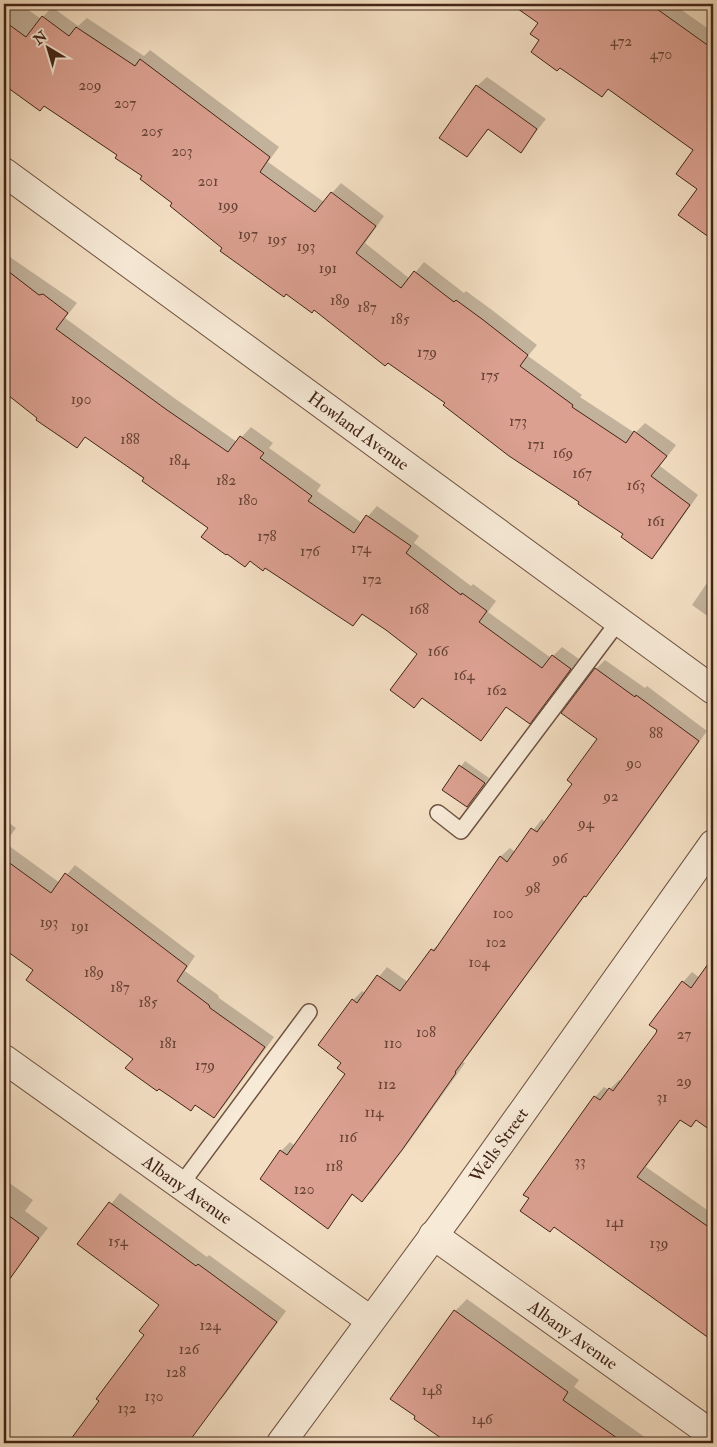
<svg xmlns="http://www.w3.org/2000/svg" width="717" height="1447" viewBox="0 0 717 1447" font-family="'IM FELL Double Pica',serif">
<rect width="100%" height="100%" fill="#f3dec2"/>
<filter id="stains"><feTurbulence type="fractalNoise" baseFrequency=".004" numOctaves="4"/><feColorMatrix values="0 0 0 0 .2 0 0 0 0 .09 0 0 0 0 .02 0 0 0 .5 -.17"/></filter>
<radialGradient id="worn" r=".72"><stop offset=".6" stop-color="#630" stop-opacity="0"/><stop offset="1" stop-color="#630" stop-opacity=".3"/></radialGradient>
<!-- shadow -->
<g fill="#0003">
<path d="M4,4H20L41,19L52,7L78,26L87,18L144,56L150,50L279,147L268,162L324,202L341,183L384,216L365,243L410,279L424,262L464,293L466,291L492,310L537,345L528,356L582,395L580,397L635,433L645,423L676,445L660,466L698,495L661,548L652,558L625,534L447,403L224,247L119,154L45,105L40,110L4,85Z"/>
<path d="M513,4H673L713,32V120L700,138L609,88L601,96L560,66L541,40L540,23Z"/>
<path d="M487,77L546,119L521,151L489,129L467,156L477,86Z"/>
<path d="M711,131L713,133V238L679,215L698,188Z"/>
<path d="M4,253L77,303L65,318L177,400L237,442L251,427L273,443L269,448L321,485L317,491L362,523L377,506L419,536L414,543L471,586L473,584L496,601L488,612L551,658L562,647L579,659L539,713L529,723L507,706L481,739L423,697L414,706L419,654L364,613L353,625L210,528L86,436L77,446L4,390Z"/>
<path d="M713,574V620L692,605Z"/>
<path d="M605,660L645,688L647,686L707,731L632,836L585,896L463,1062L465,1063L411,1139L372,1191L362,1200L354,1193L328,1227L281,1151L290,1142L295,1146L347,1073L342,1063L320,1045L353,1000L362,991L366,993L387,967L408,982L432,950L442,942L500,857L510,848L515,852L542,819L545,822L573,783L599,739L596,669Z"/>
<path d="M465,761L489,778L467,805L444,789Z"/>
<path d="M4,819L16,828L5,843L60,883L75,865L195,956L185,971L218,995L219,998L274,1037L223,1107L214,1117L196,1104L191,1110L35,970L4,947Z"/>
<path d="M713,959V1124L710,1128L697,1119L691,1126L681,1119L646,1167L713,1214V1339L554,1226L595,1097L604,1087L609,1090L619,1080L622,1082L658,1034L683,982L692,972L700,978Z"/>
<path d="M4,1179L33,1200L25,1211L48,1228L8,1279L4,1276Z"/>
<path d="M120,1193L207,1257L209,1255L286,1311L224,1396L214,1406L211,1404L181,1443H70L146,1334L160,1304L79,1244Z"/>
<path d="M467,1299L579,1380L574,1387L653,1443H450L392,1398L455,1311Z"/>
</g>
<!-- building -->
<g fill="#dba090" stroke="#432417">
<path d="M511,4H650L713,49V240L678,215L697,189L676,174L693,150L608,89L602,97L560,68L557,71L531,52L539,40L530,34L538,23Z"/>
<path d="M42,16L69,36L76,27L135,66L140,59L270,157L260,172L315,212L331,192L376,226L356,253L401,288L414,271L454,302L456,300L482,319L528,355L520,366L573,405L572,407L626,443L634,431L667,456L651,476L690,505L652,559L621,537L623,534L578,504L579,502L509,456L443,405L445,403L388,363L385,366L314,310L312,313L286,294L284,297L220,251L222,248L170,206L172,203L140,179L142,176L115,158L117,155L44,106L40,111L4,85V21L26,37Z"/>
<path d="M476,85L537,129L521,153L488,129L467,157L439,138Z"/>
<path d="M4,268L39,295L43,294L68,313L56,329L167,410L228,452L240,436L264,453L260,458L312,496L308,501L354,533L366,515L411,546L406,553L461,595L462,593L487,611L479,622L542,668L552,655L571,669L530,724L506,707L481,741L422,698L414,708L390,690L417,654L386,630L362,614L353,626L265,568L263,571L250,561L245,567L227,554L226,555L201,537L208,528L142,481L144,478L85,437L77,448L36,420L37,418L4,392Z"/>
<path d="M595,668L635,697L636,695L699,741L623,847L586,897L584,896L455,1072L456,1073L402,1150L362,1202L352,1194L328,1229L260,1179L280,1150L287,1155L345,1074L337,1068L341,1063L318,1045L352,999L357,1003L377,975L400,991L431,949L434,951L500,856L507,862L531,828L537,832L572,784L567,780L597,739L561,713Z"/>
<path d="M459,765L485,783L467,807L442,790Z"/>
<path d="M4,859L51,893L65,873L187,966L177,981L209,1005L210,1008L265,1047L214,1118L195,1105L191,1111L159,1089L157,1091L125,1068L133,1059L26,980L33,970L4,949Z"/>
<path d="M713,957V1132L696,1120L691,1127L680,1120L637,1177L713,1230V1341L554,1227L550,1232L520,1211L529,1198L523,1195L594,1096L600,1100L609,1088L613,1091L656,1033L657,1030L649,1025L682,981L691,988Z"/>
<path d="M109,1202L196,1266L198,1264L277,1322L188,1443H68L99,1401L96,1399L144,1335L139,1331L159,1305L77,1244Z"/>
<path d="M4,1212L39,1238L4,1287Z"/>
<path d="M454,1310L568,1392L563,1400L624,1443H448L414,1419L415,1416L390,1399Z"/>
</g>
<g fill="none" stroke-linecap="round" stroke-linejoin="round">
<!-- service casing -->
<g stroke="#6f5242" stroke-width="18">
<g id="service">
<path d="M438,813L461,831L618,622"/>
<path d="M180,1186L309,1012"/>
</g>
</g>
<!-- minor casing -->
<g stroke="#6f5242" stroke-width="30">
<g id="minor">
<path id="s1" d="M4,172L713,690"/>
<path id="s2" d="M4,1059L370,1320"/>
<path id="s3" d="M433,1235L713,1435"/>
<path id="s4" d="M281,1443L457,1204L713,844"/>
</g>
</g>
<!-- service -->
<use href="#service" stroke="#f7ead7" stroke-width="15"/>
<!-- minor -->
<use href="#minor" stroke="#f7ead7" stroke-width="28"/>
</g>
<g text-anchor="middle" stroke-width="4" stroke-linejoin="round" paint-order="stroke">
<!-- number labels -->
<g font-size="15" fill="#694335">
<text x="621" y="46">472</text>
<text x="661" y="59">470</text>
<text x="90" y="90">209</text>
<text x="125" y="108">207</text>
<text x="152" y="136">205</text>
<text x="182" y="156">203</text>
<text x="208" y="186">201</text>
<text x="228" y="210">199</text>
<text x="248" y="239">197</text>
<text x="277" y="244">195</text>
<text x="306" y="251">193</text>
<text x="328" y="273">191</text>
<text x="340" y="305">189</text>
<text x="367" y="312">187</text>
<text x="400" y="324">185</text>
<text x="427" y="357">179</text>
<text x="490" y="380">175</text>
<text x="81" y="404">190</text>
<text x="518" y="426">173</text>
<text x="130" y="444">188</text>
<text x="536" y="449">171</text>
<text x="563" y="458">169</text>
<text x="179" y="465">184</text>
<text x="582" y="478">167</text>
<text x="226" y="485">182</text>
<text x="636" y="490">163</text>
<text x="248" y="505">180</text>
<text x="656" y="526">161</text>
<text x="267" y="541">178</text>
<text x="361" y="553">174</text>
<text x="310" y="556">176</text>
<text x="372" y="584">172</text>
<text x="419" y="614">168</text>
<text x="438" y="656">166</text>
<text x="464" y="680">164</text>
<text x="497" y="695">162</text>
<text x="656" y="738">88</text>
<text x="634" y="768">90</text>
<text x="611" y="801">92</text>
<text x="586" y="828">94</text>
<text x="560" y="863">96</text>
<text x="533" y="893">98</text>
<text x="503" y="918">100</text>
<text x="49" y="927">193</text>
<text x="80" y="931">191</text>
<text x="496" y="947">102</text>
<text x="479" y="967">104</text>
<text x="94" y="977">189</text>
<text x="120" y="992">187</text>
<text x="148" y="1007">185</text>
<text x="426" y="1037">108</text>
<text x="684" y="1039">27</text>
<text x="168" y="1048">181</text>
<text x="393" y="1048">110</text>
<text x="205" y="1070">179</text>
<text x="684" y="1086">29</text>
<text x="387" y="1089">112</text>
<text x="662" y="1102">31</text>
<text x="374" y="1117">114</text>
<text x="348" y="1142">116</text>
<text x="580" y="1166">33</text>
<text x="334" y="1171">118</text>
<text x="304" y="1194">120</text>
<text x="615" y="1227">141</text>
<text x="118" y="1246">154</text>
<text x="659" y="1248">139</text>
<text x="210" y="1330">124</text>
<text x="189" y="1354">126</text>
<text x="176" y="1377">128</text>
<text x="432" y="1395">148</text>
<text x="154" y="1401">130</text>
<text x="127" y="1413">132</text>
<text x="482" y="1424">146</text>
</g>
<!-- street labels -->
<g font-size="18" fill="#432417" stroke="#f7ead7">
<text dy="6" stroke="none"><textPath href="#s1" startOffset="439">Howland Avenue</textPath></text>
<text dy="6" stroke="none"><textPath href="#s4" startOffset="369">Wells Street</textPath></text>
<text dy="6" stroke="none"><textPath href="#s2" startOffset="225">Albany Avenue</textPath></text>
<text dy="6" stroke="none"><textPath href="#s3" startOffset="172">Albany Avenue</textPath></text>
</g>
</g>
<!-- margin -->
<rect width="717" height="1447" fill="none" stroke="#f3dec2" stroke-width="20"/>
<rect x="5" y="5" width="707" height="1437" fill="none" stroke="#432417" stroke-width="2.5"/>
<rect x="10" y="10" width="697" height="1427" fill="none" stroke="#432417"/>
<!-- north arrow -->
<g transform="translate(48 48) rotate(322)" stroke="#f7ead7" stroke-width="4" paint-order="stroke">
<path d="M0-4L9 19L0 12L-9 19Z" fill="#432417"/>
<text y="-8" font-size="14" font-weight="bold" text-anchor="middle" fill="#432417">N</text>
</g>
<rect width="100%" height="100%" filter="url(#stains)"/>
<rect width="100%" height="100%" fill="url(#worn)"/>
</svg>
